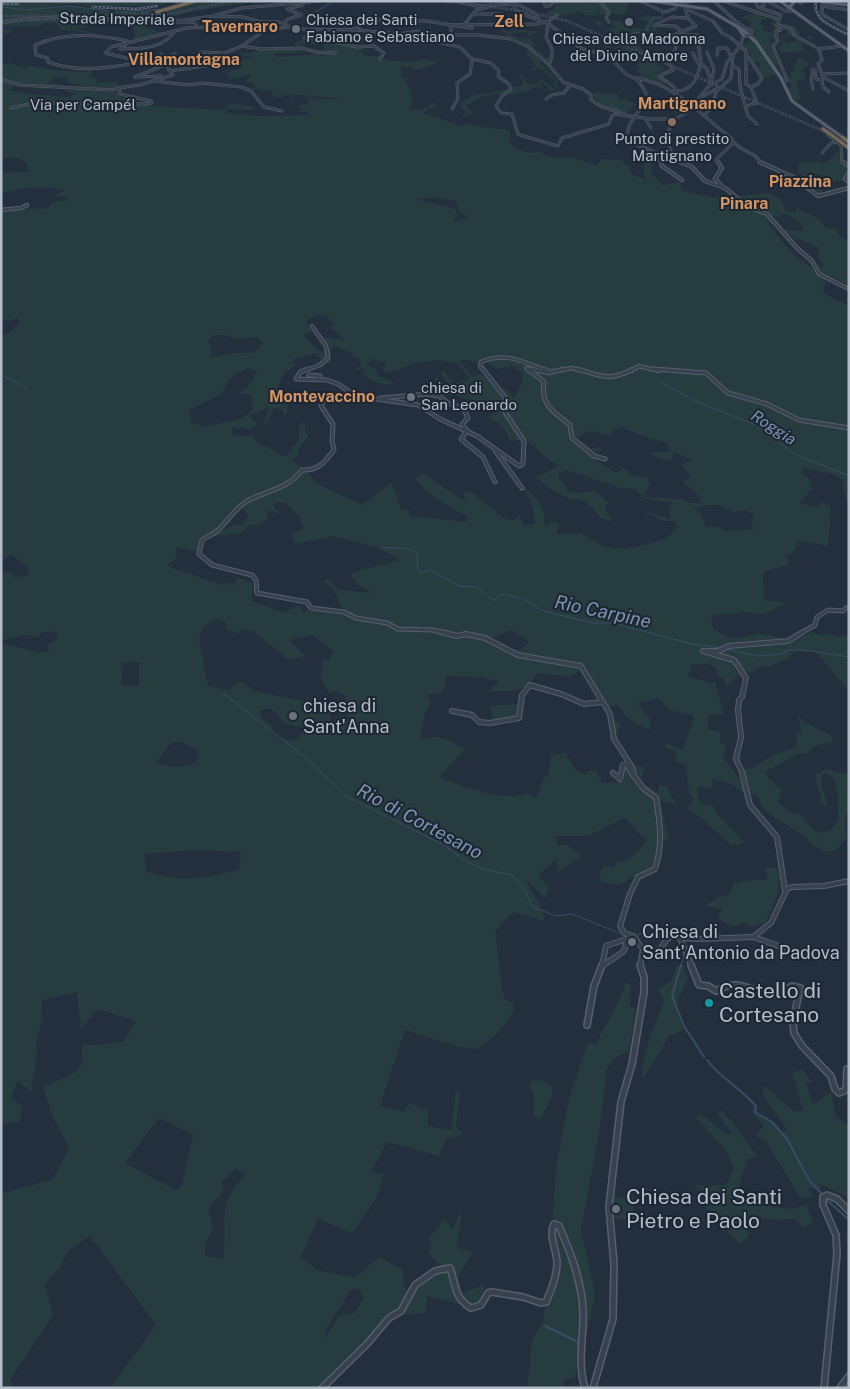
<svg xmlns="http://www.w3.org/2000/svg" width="850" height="1389" viewBox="0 0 850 1389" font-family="'Public Sans',sans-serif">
<rect width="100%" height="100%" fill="#242f3e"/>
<!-- green -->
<g fill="#263c3f" fill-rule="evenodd">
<path d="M1,1H175L164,5L139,6H84L68,4L28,10L69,7L117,12L155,11L158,14L172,13L164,12L205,1H257L195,11L149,22L147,23L146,28L156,30L155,32L167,33L130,40L135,37L133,25L111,23L77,27H90L80,28L78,30L95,33L96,34L58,29L60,27L55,23H45L39,26L4,27L2,29L12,30L11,33L1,35L5,32L1,31V26L5,24L1,25V8L27,10L1,7Z"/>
<path d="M556,1H583L585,4V1C598,4 615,1 631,1L624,15L605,13L604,15H600L601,13L596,10L599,16L584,15L580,12L559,16L544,14L554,9Z"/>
<path d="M756,12L769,17L761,21L763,30L771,32L775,29L772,24L775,19L772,18L777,19L775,24L781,29L775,32V37L769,40L777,52L779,64L772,67L777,75H771L764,78L757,67H761L759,63L753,62L749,55H751L749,50L746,49L744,45L747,42L757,40L753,36L756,31L748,27L751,25L750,22L742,17Z"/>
<path d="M646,15L666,18L653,21V26L657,28V35L654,32L637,34L632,39V41L649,54L642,53L626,41L625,39L634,32L629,31L618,39L623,43L620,47L635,50L633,53L624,56L627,52L615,48L620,42L616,41L604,54L606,50L604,44H610L617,35L610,31H604L602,29L603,28L591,20L603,22L602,26L605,30L615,27L611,21H622L631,30L634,28L643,29L648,21L638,19Z"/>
<path d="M778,23C788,24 795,24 800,33L798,35L800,37L788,36L782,39L790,44V42H797L795,39H796L801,41L803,45L800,46L805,51L780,53L778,45L783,44L779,37L787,35L789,27L779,25Z"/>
<path d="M501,27L507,31L525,30L540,32L536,34L532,33L531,37L527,34L530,33L528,32L509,34L517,38L531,39L535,46L532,47L537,55L539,54L538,51H540L544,58H551L549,64L538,55L542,60H540V63L558,81L556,90L554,85L556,81L541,68L535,69L537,72L530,69L536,67L527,53L525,42L506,36L508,35L502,32Z"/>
<path d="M312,39L363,48L359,51L364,54L363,55L381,57V59C392,61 407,63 418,61V59H420L439,62L418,70L400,65L402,73L401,77L409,79L405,81L412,93L411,96L414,98L409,109L420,111L429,106L430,103H435V108H428L423,113L462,126L466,123L473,126L481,125V127L510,130V138L508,142C518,149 528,156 540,151L545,156L562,159L569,157L596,165L602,159L621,160L629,167L632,174L644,179L646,178L644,175V164L647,162L643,153L651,159C652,175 651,173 663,185L680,182L682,191L716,198L719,195L733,200L737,198L746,206L750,205L739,196L771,193L782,201L786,211L798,213L795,210L797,208L816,217L826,227L835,228L841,238L849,240V285L830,276L822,278L827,283L823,285L824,293L849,306V503L846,501L842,480L833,474L802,468L803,474L809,478L812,489L799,503L817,507L821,501L831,508L828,546L799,541L792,553L787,556L789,564L763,572L764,600L788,603L763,614L744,612L711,616L713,629L733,639L758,633L795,641L812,632L822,636L825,634L849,637V691L816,652L795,651L787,659L769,667L765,665L751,673L732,665L738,675L726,687L724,678L718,677L717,670L709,664H692L688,677L715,683L724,714L708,715V729L721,732L720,743L726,744L723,757L739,778H745L743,769C757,770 761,761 772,756C780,752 788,751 796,747L797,732H802L797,715L806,723L832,736V742L815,746L807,754L799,753L765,772L768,778L782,791L778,802L793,814L801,815L814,831L821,833L830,831L839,819C836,806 842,773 823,774C818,787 826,795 828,807L819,803L822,800L815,775L826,769L847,774L849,808L845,816L846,839L836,850L826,852L813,845L806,837L765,811L756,794L746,795L732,784L712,780L713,788L697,787L698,798L702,804L714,806L718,815L744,842L732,846L700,817L687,809L694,800L689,794L686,765L677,762L676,752L665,747L666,743L683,750L694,716L670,710L658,698L638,703L651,720L649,731L625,716L619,706L610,707L615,722L620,723V728L615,737L604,705L584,669L570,676L537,673C526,694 510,690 489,692L499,681C480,676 466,677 446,676L445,687L440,693L427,695L431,702L425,714L420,737L424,739C437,733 452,742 465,749L439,777C465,787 499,802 527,793L536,800L543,780L549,773L551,756L565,752L576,771L585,775L588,771H596L602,783L623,782L625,765L645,767L640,781L658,793V785L666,786L677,805L660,800L669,839L663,840V854L658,869L648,868L635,878L632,876C623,887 613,885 601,881L599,873L605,865L613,868L618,862C629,862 642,848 648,840L640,835L625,818L588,836H555L558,845H568L581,856L559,872L556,860L538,875L549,888L545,898L525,879L543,911L544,921L513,912L495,932L504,999L513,1003L514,1011L497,1034L476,1049L455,1046L405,1030L380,1106L404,1112L409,1103L428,1110V1126L451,1130L456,1091L460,1092L456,1126L463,1135L446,1139L439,1156L387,1142L372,1171L384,1175L376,1199L352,1233L318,1219L301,1257L316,1270L355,1278L379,1257L402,1269L406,1292L440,1266L428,1252L432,1242L428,1239L445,1219L452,1229L462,1210L457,1248L473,1252L458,1277L462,1293L485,1284L479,1302L459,1304L427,1296L425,1313L387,1316L327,1388H110L156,1325L90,1236L68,1251L60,1268L51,1276L45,1286L53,1315L11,1379L12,1388H1V1194L53,1179L69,1148L53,1117L43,1087L76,1072L81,1065L83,1044L93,1045L123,1042L136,1021L97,1009L81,1029L77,992L42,1000L41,1026L36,1041L37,1053L31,1092L18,1080L11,1097L22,1106L20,1121L1,1125V643L39,652H46L50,649L46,647L50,642L57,640L58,635L50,631L41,633L38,638L28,635L1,640V572H12L14,578L27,575L28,568L11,554L1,563V335C11,334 16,328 20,320L17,318L8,322L3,320L1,323V215L5,210L48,208L52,202L68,200L66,197L54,196L64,191C45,184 20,188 1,194V173L24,172L29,170C24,153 15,159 1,158V79L10,82L12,80L1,76V65L9,63L25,68L30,65C49,71 70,71 90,72L78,69H94L91,75L92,77L96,78L95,82L119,83L118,88C100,92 82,85 65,82L68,78L56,77L49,83L61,85L46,89L37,88L35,84L12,83L14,86L9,90L25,94L70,97L75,94L63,91L73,89L118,93L121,97L149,105V106L224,110L228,104L241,103L242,105L251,106L256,110L228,109L225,113L261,116L307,115L309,112H299L303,109L298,108L301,105H307L309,100L307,96H309L312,99H342L283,93L296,94L290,105H289L293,95H284L282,98L271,96L273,90L249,89L255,87L253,83L245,82L251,77L250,74L224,81L230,77L229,75L224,76L226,75L223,74L244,67L240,66L242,65L238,61L255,57L236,55L267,49H289L308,53H274L275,57L333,53L327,52L322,44L292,45L300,40ZM440,198L456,201L460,213L465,215L468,220L460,218L456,222L454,219L458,215L455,209L415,199ZM778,213L791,216L803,224L802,231L784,230L788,235L820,248L818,256L824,265L821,268L818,263L812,268L791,252L769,225L772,221L767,215L780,217ZM316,315H325L335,326L329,325L344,340L327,337L319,338L325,350L323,352L318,350L303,335L312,331L307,323L308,320ZM218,335H225L236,339L257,337L263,342L255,352L226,354L209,358L212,351L208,341L212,336ZM334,346L352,353L353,357L359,359L362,364L354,371L365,368L363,372C368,381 385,387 395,383L379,377L375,369L367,365L371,359L386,363L384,371C395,373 403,367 414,364C427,360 448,358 459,366C463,369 466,375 470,378L455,384L444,371L441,374L449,386L447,387L437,378H434L443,388L437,391C442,396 447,397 453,394L495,408L497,411L492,414L489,418C502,423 505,429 510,442C527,435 534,447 545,457C550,460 555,463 559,466L536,477C555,494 561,497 586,502L588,507H592L601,518L612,522L605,508L608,502L596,491L569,493L558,475L567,470L621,488L636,489L644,499L672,502L669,509L670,519L640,510L664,521H674L678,526L666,539L627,549L603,546L580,533L556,534L560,523L550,522L548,527H545C544,504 541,501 523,487L532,505L535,524L525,526L519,516L514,520L505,519L470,491L463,494L467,500L456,496L423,473L415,479C431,496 446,507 467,516L466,522L409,516L410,510H402C397,501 396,492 391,483L362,505L318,484L306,470L292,461L299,455L298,449L309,436L306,433L304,421L299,425V440L286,456H282L253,439L254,434L248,436L233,435L232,427L251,430L256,427L257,421H253L250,415L269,407L264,423H267L272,412L276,407L282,411L286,418L289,401H278C279,382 278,376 295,365L293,360L314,353L318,354L321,360L315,364L321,367L331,362V349ZM466,360L478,363L487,362L496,369L514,366L523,374L521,385L514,398L504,388L482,374L472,377L460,361ZM248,368L257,371L252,382L239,394H251L253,410L242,418L204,427L192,423L189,410L221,394L229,380L236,374ZM623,428L644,437L668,443L669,451L649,453L661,459L673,460L672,457L675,453L692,459L680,466L684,467L691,478L683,481C689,490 700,491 701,503H690L679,499L645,497L650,482L646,477L632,476L624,468L616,473L592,458L595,452L601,450L600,447L591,448L581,441L576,442L575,439L590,431L611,435L614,430ZM277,502H285L301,519V523L305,528L291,534L295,544L332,536L377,547L400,560L350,573L358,585L372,593L339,590L328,579L324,581L334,591L343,610L303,612L300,605L283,612L252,601V583L236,577L235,585L226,582L225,586L167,566L176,558V548L198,551L200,541L219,527L242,505L248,516L244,523L229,527L213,536L241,533L249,525H256L268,519L266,511L282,514L275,509L273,504ZM706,505H721L733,512L745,510L754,515L751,521L754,529L725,531L719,527H706L701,514L694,508ZM215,619L227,623L226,630L240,634L239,630L253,631L289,660L306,656L289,640L313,635L334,652L329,660H322L321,677L329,694L335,691L345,696L348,721H331L327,706L254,691L242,681L228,690L208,686L199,640L202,628ZM512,630L528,641V644L517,652L491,638ZM139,662V686H122L121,663ZM269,708L277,713L285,724L306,728L296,740L279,738L271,732L272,725L262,718L260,711ZM179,741L198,751L199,759C187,770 172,768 156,763L171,743ZM197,850L241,852L239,870L199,878L182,879L147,872L144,854ZM159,1118L193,1135L182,1184L176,1190L125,1163ZM237,1168L245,1175C215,1205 228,1221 223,1259L205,1256L206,1244L213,1228L208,1209L224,1190L221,1182ZM355,1288L360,1290L363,1298L355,1312L338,1317L325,1339L326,1329L350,1291Z"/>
<path d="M639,55L641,57H659L660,59L658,61V64L654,66H662L665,70L654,74L667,82L663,84L671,90L656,81L640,77L641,76L640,72L635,71L640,69L637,65L640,64L634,56Z"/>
<path d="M798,57L807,62L808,66L802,68L803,73H806L804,80H796L801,99L797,100V104C792,99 789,94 788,88L792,86L791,84L784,80V78L791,77L789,72H794L793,65L798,63L796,62Z"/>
<path d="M518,74L522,75L527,83L537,85L541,79L553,88V91L538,89H549L542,82L540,86L513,95L504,93L484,96L466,106L472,111V113L461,118L466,112L460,106C470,92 481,94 496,92C504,90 511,87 520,86L523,81Z"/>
<path d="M593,93L618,94L619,100L623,99L638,105H635L627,114L598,104V99H594Z"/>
<path d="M835,152H839L842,164H849V180C840,181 833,183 826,180C820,177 819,173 811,173L818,188L824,193H817L806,174V183L802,181L803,173H799L798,164L804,161L808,163L811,161L822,163L828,162L830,158L836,156Z"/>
<path d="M518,704L519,717L493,720L490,706Z"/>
<path d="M765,867L777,868C783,889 774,904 766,922L753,927L740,922L734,927L718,919L722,909L705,906L718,897L728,896L734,883L752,880H768Z"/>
<path d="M677,965L683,966L688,978L679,997L676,1010L684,1030L669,1036L643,1079C639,1057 657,1022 664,1001L658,989L671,982Z"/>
<path d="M625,982L631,985L630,1006L636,1009L629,1051L614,1058L606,1071L600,1128L581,1229L595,1294L587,1332L574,1379H564L562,1388H527L532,1341L543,1322L545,1309L550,1300L559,1270L552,1230L556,1169L569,1098L586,1048L590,1042L596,1044C606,1021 620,1007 625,982Z"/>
<path d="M803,1070L811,1082L806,1084L813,1104L831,1092L836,1116L849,1126V1198L820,1184L821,1190L808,1187L813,1197L801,1199L766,1142L756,1136L764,1126L751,1111L755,1104L758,1114L773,1122L781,1134L787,1129L763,1094L764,1086L795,1112L803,1110L792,1072Z"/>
<path d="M534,1080L544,1081L553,1087C553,1099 546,1110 539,1120L534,1116V1095L529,1084Z"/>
<path d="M720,1110L732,1121L757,1156L747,1160L737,1192L753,1204L791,1209L806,1205L813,1222L803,1227L794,1219L766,1220L755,1215L747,1223L749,1236L740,1244L705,1206L707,1195L694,1186L726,1185L734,1168L725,1149L696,1118L700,1113L725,1134H732L718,1114Z"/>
<path d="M614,1197L633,1198L634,1219L630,1218L629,1221L612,1217Z"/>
</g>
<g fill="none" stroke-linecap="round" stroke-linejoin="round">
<!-- stream-far1 -->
<g stroke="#394c67" stroke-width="1">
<path d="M181,6L202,1"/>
<path d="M1,7L26,10L69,6L116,12L162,9"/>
<path d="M821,7L820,12L824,17L846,29"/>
<path d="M305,18L334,1"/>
<path d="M808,36L811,39"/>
<path d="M645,57L625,38L632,33L645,32L653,18L661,17L664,12"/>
<path d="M612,106L618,109"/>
<path d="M1,375L27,388"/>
<path d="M660,382L693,400L756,425L796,455L849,476"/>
<path d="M382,548C394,548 408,546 418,554L417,567L420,573L431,570L459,586L477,587L492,600H495L501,594L522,598L543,611L594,623H613L692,644L721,648"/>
<path d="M725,649L757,656L781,654L789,650H805L849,657"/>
<path d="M223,693L305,757L346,796L444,845L466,861L482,869L512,875L524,889L533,907L556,916L572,914L619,933"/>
<path d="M636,935L641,934"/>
<path d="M654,935L662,937"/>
<path d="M681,967L684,955"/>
</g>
<!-- stream -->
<g stroke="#394c67" stroke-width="2">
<path d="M681,965L672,996L684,1026L704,1057"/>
<path d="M707,1060C721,1078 741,1089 756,1106L755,1112L772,1122L787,1139L809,1180L821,1193"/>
<path d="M828,1201L849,1220"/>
<path d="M545,1326L578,1342L579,1354"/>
<path d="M579,1371V1378"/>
</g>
<!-- highway-tunnel -->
<g stroke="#3a4453" stroke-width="3" stroke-dasharray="3 1" stroke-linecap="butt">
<path d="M442,1L524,11L567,21L828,133"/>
<path d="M121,14L157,12"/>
<path d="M1,16H62"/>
<path d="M84,16L107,15"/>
<path d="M103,19L166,15L232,1"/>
<path d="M1,21L89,19"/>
</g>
<!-- minor-far4 casing -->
<g stroke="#565f6c" stroke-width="3">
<g id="minor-far4">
<path d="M457,1L476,6L515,4"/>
<path d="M515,1V9L518,12L549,24L580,48L608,56L626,74L639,81L648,97C642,112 621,124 630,142L684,164"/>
<path d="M544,1L545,6H549L555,1"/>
<path d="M602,1L601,3L609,12L606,18L609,22"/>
<path d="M640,1L664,12L675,9L678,1"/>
<path d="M714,1C727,12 736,25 752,31L751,35"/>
<path d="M723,1L778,19"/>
<path d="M755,1L758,7L781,15L777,25L792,29L794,35L819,49"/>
<path d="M767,1L786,11H793"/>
<path d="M796,1L802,3"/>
<path d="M823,2L822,14L849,30"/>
<path d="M678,3L693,1"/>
<path d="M519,5L533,12L540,20"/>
<path d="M762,5H764V1"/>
<path d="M822,6L848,10"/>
<path d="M686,9L713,21L722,33L730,37L746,51V84L751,87L757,103L746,106"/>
<path d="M475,14H501"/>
<path d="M216,15L242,8L319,1"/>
<path d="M177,22H194L196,25"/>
<path d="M1,23L24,19L58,17L169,22L214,16L243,17L261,22H280L291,27L303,29L357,30L399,34L418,31L440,35H479L511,39L529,47L549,65L563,82L583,89L591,95V100L600,106L624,114"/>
<path d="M548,23L546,38C553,48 554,53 549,65"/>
<path d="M265,24L187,28L111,47L105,53L139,61L168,62L197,56L200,52L225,53L242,46L265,30L289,27"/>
<path d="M283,24L288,19L301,15L287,9L303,5"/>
<path d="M464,25L476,10L488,7"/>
<path d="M777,25L781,30L777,31L776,37L778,41L773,46L787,80L783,82"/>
<path d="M456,26L472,28"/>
<path d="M303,29L319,36L304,38L320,39L357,47L374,46L384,53L380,59"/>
<path d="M353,29L360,27V21L365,20L427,21L451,25"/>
<path d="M681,31L675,26L654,25L672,17L688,18"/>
<path d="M414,32L424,35L431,41"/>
<path d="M451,34V25L537,24L549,21L557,15"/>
<path d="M674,35L676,47L669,64L673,70L659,76L674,87L677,96"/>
<path d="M674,35L696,26L688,18L685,8"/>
<path d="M674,35H697"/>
<path d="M127,41C96,34 65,32 35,45L36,55L48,58V62C75,73 113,68 141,62"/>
<path d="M432,41L460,47L472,59L491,63L499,71L498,76L509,84L511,89L502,96L496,106L501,113L512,114L518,134L523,136L558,146L562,138L609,124L612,116L615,114L651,119H675"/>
<path d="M698,42L701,62"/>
<path d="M126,44L120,49C141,48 162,50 175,31"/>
<path d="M242,46L260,49L301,48L316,52L336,53"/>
<path d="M819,49L822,60L818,64L823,77L849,91"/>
<path d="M819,49L842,46"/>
<path d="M707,52L714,69L711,83"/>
<path d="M693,53L695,58L707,69L712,85"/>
<path d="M161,54L165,58L170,59"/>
<path d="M717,55L718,48H727L731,57"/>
<path d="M747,55L762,78L758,84L751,87"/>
<path d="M167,57L175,54"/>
<path d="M187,58L200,59L197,56"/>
<path d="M733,66L739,69L740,86L748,116L757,124"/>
<path d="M169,71L219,64"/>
<path d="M822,74L849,73"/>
<path d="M135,77L167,64"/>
<path d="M135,77L161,76"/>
<path d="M635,78C672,82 703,116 731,138C737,148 745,150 754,155C758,158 758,161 763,164"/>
<path d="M1,79L20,85L113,90L119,88"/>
<path d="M822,79L823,87L829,92"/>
<path d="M154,81L188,85L202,83L241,87L251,91L264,107L282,111"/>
<path d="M813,89L811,80L813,69L815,70L816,79L822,80"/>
<path d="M677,91C692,90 697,80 700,66L695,58"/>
<path d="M700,98L718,88"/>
<path d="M546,99L552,95L564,93L570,85"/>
<path d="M151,101L120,94L119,88L139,85L173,75L167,66L169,62"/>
<path d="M11,108L34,103L145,104L152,103L151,101"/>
<path d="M452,109L458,99L457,83L470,74L472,59"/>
<path d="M704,116L712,107L716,92L731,78L733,56"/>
<path d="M645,118L651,128"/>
<path d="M674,123H670L667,140L674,160"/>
<path d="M669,130L675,119L686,113L709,86L722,79L727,62L741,45L743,37L746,36"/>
<path d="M827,134L841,145L842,162L845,164"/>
<path d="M822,153L831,143L837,142"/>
<path d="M658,155L661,164"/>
<path d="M719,164L716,160L733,143"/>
</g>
</g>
<!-- minor-far3 casing -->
<g stroke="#565f6c" stroke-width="4.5">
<g id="minor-far3">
<path d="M661,162L662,166L682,180"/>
<path d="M681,162L692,167L705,181L725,188L750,208L767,214L797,248L812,261L819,274L849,289"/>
<path d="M718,162L722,168L715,179L723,187"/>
<path d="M760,162L793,177L818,196L849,188"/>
<path d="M843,162L849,166"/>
<path d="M849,173L845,179L849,182"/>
<path d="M1,210L21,208L27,205"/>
<path d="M304,371L320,365L328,358L326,346L312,326"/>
<path d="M484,371L480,366L481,362C505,351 524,362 547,371"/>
<path d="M529,371L526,368L538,371"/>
<path d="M558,371L572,368L581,371"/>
<path d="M631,371L639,366L659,371"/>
</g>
</g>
<!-- minor-far2 casing -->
<g stroke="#565f6c" stroke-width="5">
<g id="minor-far2">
<path d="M308,369L300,372L296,379L327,380L338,384L356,396L418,405L440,419L477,436L519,466L523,464L524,441L506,414L505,411L509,405L507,400L483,369"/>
<path d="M528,369L544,382C540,405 554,412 570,425L572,438L594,456L605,459"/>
<path d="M532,369L549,373"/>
<path d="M544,369L551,372L565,369"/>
<path d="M577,369C602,376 609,382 633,369"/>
<path d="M654,369L706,373L728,393L767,404L799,420L849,428"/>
<path d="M309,375L320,376L319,379"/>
<path d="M353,395L324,399L321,406L333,424L332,441L334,450C325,462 318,471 302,470C288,489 268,490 249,500C237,506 230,518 221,527C217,533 208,536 202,540L199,554L212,565L252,575L256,580L257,593L307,602L311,608L344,612L356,618L387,623L398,629L433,630L446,633"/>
<path d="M381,398L427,394L439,396L448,403L463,408L468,418L462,424L468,432"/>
<path d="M467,431L461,439L483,457L495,482"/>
<path d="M496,452L522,488"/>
<path d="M801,633L815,625L817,617L828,610L843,611L846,608"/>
</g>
</g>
<!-- minor-far1 casing -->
<g stroke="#565f6c" stroke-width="6">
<g id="minor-far1">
<path d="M441,632L457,636L466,634L485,638L518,655L581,666L610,714L614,739L632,767L634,776L644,789L656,798C660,823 663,845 655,869L638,877L630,894L620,926L624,933L633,936"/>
<path d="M452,711L472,715L479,722L490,723L519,718L522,695L530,685L561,694L584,704L602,702"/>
<path d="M613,773L620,779L623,765L626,764L634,776"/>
<path d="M785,891L777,837L750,805L742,772L736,759L741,737L738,710L739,700L742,697L746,678L734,660L703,651H718L729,646L788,641L803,632"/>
<path d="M633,936L643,949"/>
<path d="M753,937L791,950"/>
<path d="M680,938L692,967"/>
<path d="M643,949L658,952L668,938L676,935L680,938L700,939L753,937L771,923L787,889L792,887L824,886L849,881"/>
<path d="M602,965L606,946L629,938"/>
<path d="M601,967L624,951L627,940"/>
<path d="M640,967L643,949"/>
</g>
</g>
<!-- minor casing -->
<g stroke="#565f6c" stroke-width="8">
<g id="minor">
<path d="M691,965L699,985L708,986L716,991C741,976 750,994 774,994C781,994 786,989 792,986L800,988L793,1022L794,1033L802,1046L831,1076L835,1089L839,1093L846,1090L847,1069"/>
<path d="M587,1025L594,986L602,965"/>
<path d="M322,1388L367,1344L389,1318L401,1311L415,1285L435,1271L450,1268C456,1285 454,1298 471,1308L481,1305L488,1293L492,1292L523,1297L541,1303L546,1302C551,1291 557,1276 557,1263C557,1250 548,1236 554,1224L559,1226C571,1253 582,1282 583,1311C584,1338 577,1362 585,1388"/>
<path d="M593,1388L613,1319L614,1264L609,1207L621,1102L632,1064L644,992V977L640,965"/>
<path d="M824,1388L837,1254L836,1235L823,1205V1197L827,1195L837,1199L849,1211"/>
<path d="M840,1388L849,1376"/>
</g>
</g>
<!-- major casing -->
<g stroke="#414a57" stroke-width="4">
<g id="major">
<path d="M652,1L707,9L743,30L756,42L781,78L792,101L842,137"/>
<path d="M780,1L849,51"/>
<path d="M822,2L849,5"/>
<path d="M789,8L795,1"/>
<path d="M737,26L744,36"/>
</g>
</g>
<!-- highway casing -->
<g stroke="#434c59" stroke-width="4.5">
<g id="highway">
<path d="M157,12L195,1"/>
<path d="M823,129L849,148"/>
<path d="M842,137L849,142"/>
</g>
</g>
<!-- minor-far4 -->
<use href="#minor-far4" stroke="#38414e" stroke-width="2"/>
<!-- minor-far3 -->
<use href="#minor-far3" stroke="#38414e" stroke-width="2.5"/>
<!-- minor-far2 -->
<use href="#minor-far2" stroke="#38414e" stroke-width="3"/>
<!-- minor-far1 -->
<use href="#minor-far1" stroke="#38414e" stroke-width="4"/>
<!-- minor -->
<use href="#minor" stroke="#38414e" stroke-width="5"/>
<!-- major -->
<use href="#major" stroke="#56606e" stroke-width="2.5"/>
<!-- highway -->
<use href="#highway" stroke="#746855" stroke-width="3"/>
<!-- rail casing -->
<g stroke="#5a6575" stroke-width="2.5">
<g id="rail">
<path d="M816,1C812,21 834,27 849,35"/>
<path d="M177,2L179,1"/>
<path d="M1,4H18"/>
<path d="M93,7L136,9L157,6"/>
</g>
</g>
<!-- rail -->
<use href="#rail" stroke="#1d2633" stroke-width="1" stroke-dasharray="2" stroke-linecap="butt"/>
<!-- minor-bridge casing -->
<g stroke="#565f6c" stroke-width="3" stroke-linecap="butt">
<path id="minor-bridge" d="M746,36L751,35"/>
</g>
<!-- minor-bridge -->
<use href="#minor-bridge" stroke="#38414e" stroke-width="2"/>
</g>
<!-- markers -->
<g fill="#6b7280" stroke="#1d2633" stroke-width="2">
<circle cx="629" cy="22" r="5"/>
<circle cx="296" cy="29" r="5"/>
<circle cx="411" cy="397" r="5"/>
<circle cx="293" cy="716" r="5"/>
<circle cx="632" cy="942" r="5"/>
<circle cx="616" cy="1209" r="5"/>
</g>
<circle fill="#8d6e63" stroke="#1d2633" stroke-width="2" cx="672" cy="122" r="5"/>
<circle fill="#0f9aa8" stroke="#1d2633" stroke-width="2" cx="709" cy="1003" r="5"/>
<g text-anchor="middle" stroke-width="4" stroke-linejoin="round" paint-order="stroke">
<!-- far-street labels -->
<g font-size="15" fill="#b4bcc9" stroke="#1d2633">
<text transform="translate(117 19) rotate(1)" y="5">Strada Imperiale</text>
<text x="83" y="110">Via per Campél</text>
</g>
<!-- far-poi labels -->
<g font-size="15" fill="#b4bcc9" stroke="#1d2633" text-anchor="start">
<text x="306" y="25">Chiesa dei Santi<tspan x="306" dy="17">Fabiano e Sebastiano</tspan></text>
<text x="629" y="44" text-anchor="middle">Chiesa della Madonna<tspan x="629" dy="17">del Divino Amore</tspan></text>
<text x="672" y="144" text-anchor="middle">Punto di prestito<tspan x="672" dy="17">Martignano</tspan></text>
<text x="421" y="393">chiesa di<tspan x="421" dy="17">San Leonardo</tspan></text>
</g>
<!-- far-quarter labels -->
<g font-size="16" font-weight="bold" fill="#d59563" stroke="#1d2633">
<text x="509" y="27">Zell</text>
<text x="240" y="32">Tavernaro</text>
<text x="184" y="65">Villamontagna</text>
<text x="682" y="109">Martignano</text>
<text x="322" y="402">Montevaccino</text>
</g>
<!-- far-neighbourhood labels -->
<g font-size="16" font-weight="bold" fill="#d59563" stroke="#1d2633">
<text x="800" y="187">Piazzina</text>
<text x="744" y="209">Pinara</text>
</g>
<!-- far-water labels -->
<g font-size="16" font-style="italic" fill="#7c92b1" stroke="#1d2633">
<text transform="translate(774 427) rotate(33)" y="6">Roggia</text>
</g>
<!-- poi labels -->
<g font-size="18" fill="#b4bcc9" stroke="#1d2633" text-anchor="start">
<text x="303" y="712">chiesa di<tspan x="303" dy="21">Sant'Anna</tspan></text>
<text x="642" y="938">Chiesa di<tspan x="642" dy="21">Sant'Antonio da Padova</tspan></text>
</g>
<!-- water labels -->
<g font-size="19" font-style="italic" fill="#7c92b1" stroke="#1d2633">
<text transform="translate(603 611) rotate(12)" y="7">Rio Carpine</text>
<text transform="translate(420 821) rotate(28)" y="7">Rio di Cortesano</text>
</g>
<!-- near-poi labels -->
<g font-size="21" fill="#b4bcc9" stroke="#1d2633" text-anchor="start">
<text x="719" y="998">Castello di<tspan x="719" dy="24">Cortesano</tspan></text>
<text x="626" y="1204">Chiesa dei Santi<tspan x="626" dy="24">Pietro e Paolo</tspan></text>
</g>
</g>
<!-- border -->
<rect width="850" height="1389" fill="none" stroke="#b4bcc9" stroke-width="5"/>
</svg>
